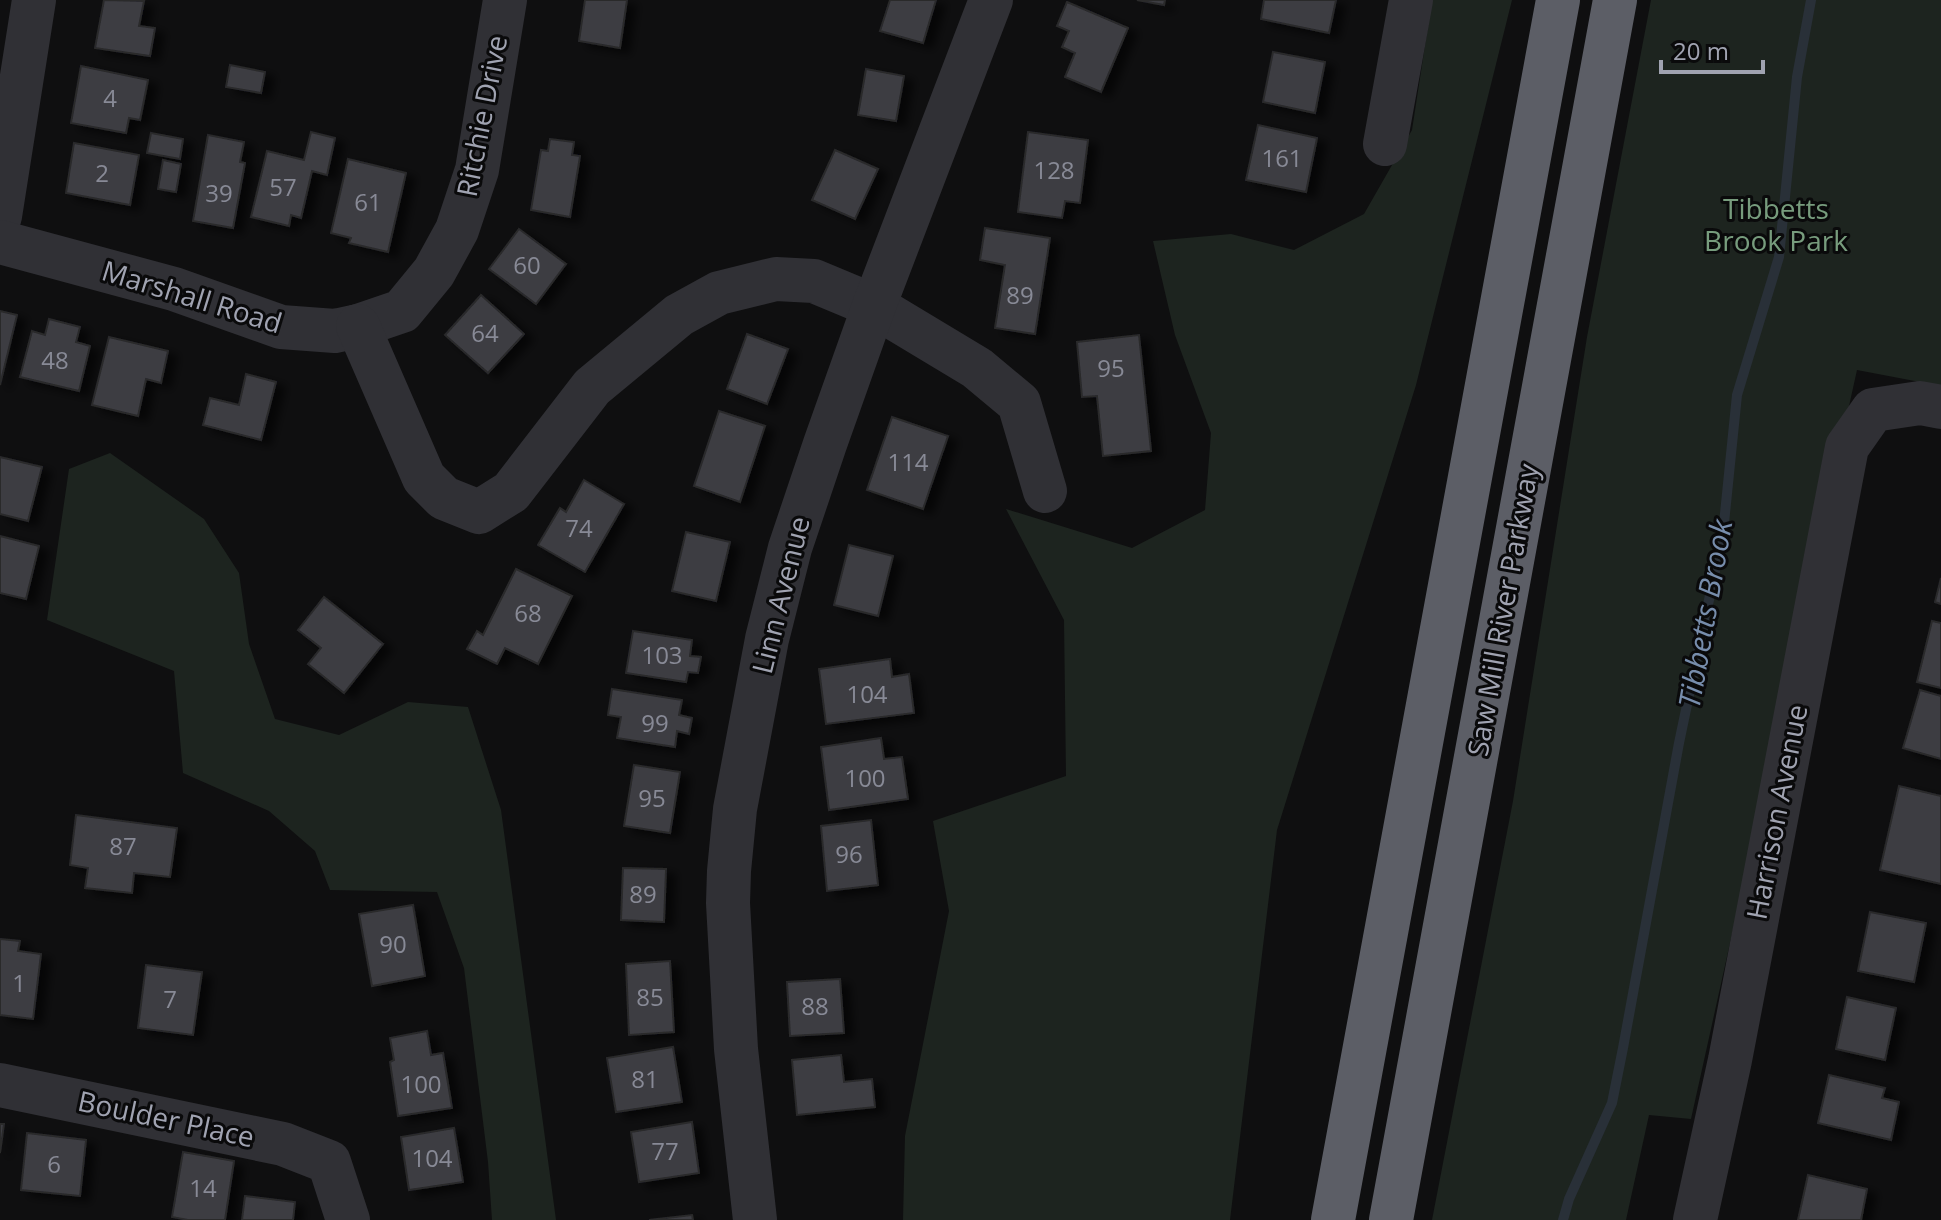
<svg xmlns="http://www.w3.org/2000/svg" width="1941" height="1220" viewBox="0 0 1941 1220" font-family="'Open Sans',sans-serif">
<defs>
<filter id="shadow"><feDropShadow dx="9" dy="5" stdDeviation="4" flood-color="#0009"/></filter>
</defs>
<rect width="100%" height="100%" fill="#0f0f10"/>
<!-- green -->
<g fill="#1d241f">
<path d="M1432,0H1512L1416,385L1277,830L1230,1220H903L905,1136L949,911L933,821L1066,776L1064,620L1006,509L1132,548L1205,510L1211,433L1175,335L1153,241L1231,234L1294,250L1364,214L1412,130Z"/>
<path d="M1651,0H1941V386L1857,370L1691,1119L1649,1115L1626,1220H1432L1513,801L1587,337Z"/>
<path d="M110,453L204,519L239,573L249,644L275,719L339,735L408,702L468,707L501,810L556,1220H492L488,1162L464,968L437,892L330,890L315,851L269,811L183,773L174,671L47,620L69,469Z"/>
</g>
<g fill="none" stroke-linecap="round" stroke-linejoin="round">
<!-- stream -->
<path stroke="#293038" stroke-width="10" d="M1563,1220L1569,1199L1612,1103L1623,1048L1679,743L1723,533L1737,395L1779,257L1797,77L1811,0"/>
</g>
<!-- building -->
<g fill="#3e3e43" stroke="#29292c" stroke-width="2" filter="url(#shadow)">
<path d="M104,0L144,1L139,26L155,28L150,56L95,48Z"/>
<path d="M585,0H627L620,48L579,41Z"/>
<path d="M890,0H936L923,43L880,31Z"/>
<path d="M1137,0H1165L1164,5Z"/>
<path d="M1264,0H1336L1329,33L1261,19Z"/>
<path d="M1067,2L1128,28L1101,92L1065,77L1075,53L1062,47L1069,31L1057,26Z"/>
<path d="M1273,52L1325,62L1315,113L1263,102Z"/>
<path d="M230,65L265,72L261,93L226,87Z"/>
<path d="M81,66L148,80L140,120L129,118L126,133L71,123Z"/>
<path d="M866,69L904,76L896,121L858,115Z"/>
<path d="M1258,125L1317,138L1306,192L1246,180Z"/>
<path d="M311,132L335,138L327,175L312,171L301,218L291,215L289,226L251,217L267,151L304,160Z"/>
<path d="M1028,132L1088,140L1080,203L1065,201L1062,218L1018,212Z"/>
<path d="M151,133L183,139L180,159L147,153Z"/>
<path d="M208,135L244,142L240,162L245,163L233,228L193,221Z"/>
<path d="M550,139L574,142L572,155L580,156L570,217L531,210L541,150L548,151Z"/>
<path d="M74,143L139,155L130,205L66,193Z"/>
<path d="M835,150L878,169L855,219L812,200Z"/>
<path d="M348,159L406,173L388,252L349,243L351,238L331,233Z"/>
<path d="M163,160L181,164L176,192L158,189Z"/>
<path d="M985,228L1050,238L1035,334L995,328L1005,265L980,260Z"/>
<path d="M519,229L566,264L536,304L489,269Z"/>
<path d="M481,295L524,334L488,373L445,335Z"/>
<path d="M0,311L17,315L0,385Z"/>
<path d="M49,319L80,327L76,342L90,346L79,391L20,377L32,331L45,335Z"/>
<path d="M747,334L788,349L767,404L727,389Z"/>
<path d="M1139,335L1151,451L1103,456L1097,396L1082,397L1077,342Z"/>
<path d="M109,337L168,351L161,383L146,379L138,416L92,405Z"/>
<path d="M246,374L276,382L261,440L203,425L210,398L239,405Z"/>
<path d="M719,411L765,426L740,502L694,486Z"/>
<path d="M892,417L948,436L923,509L867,490Z"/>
<path d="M0,457L42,467L28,521L0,514Z"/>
<path d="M584,480L624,504L585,572L538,545L560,508L566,512Z"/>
<path d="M686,532L730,542L716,601L672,591Z"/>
<path d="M0,536L39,546L26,599L0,593Z"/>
<path d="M849,545L893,556L878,616L834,605Z"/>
<path d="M516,569L572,596L538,664L505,648L497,664L467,649L477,631L483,635Z"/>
<path d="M1941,578V604L1935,602Z"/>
<path d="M324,597L383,644L344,693L308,664L321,648L298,630Z"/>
<path d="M1932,621L1941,623V688L1917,682Z"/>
<path d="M633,631L692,640L690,656L701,657L698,673L688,672L686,682L626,673Z"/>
<path d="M890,659L892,677L909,674L914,713L826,724L819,669Z"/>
<path d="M612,689L682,700L679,715L692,718L689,734L677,731L675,747L617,738L621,717L608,715Z"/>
<path d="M1920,690L1941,696V759L1903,748Z"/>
<path d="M881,738L884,759L902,757L908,799L829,810L821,747Z"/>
<path d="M634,765L680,772L670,833L624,826Z"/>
<path d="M1899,786L1941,796V884L1880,870Z"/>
<path d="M76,815L177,828L170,877L134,873L132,893L85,888L88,868L70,865Z"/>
<path d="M871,820L878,885L827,891L821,826Z"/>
<path d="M623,868L666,869L664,922L621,920Z"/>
<path d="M413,905L425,976L372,986L359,914Z"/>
<path d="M1870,912L1926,923L1914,982L1858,971Z"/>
<path d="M0,939L20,941L18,951L41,954L33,1019L0,1015Z"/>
<path d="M670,961L674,1032L629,1035L626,964Z"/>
<path d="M146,965L202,972L193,1035L138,1028Z"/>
<path d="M840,979L844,1033L790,1036L787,982Z"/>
<path d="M1847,997L1896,1008L1885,1060L1836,1049Z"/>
<path d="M427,1031L431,1055L443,1053L452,1108L398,1116L390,1062L394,1060L390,1038Z"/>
<path d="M673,1047L682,1102L616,1112L607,1058Z"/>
<path d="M841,1055L844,1082L872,1079L875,1107L797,1115L792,1060Z"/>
<path d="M1829,1075L1885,1088L1882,1098L1899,1102L1891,1140L1818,1123Z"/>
<path d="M692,1122L699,1173L639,1182L631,1132Z"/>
<path d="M0,1124H4L0,1153Z"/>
<path d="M454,1128L463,1182L409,1190L401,1137Z"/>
<path d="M27,1133L86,1140L80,1196L21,1190Z"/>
<path d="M183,1152L234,1161L225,1220H188L172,1217Z"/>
<path d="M1808,1175L1867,1189L1861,1220H1798Z"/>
<path d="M245,1196L295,1202L293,1220H242Z"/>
<path d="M692,1215L693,1220H649Z"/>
</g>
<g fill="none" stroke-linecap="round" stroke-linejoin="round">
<!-- minor -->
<g stroke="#303035" stroke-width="44">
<path d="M1385,144L1411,0"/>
<path d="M0,216L34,0"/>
<path d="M0,242L174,289L281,327L335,331L358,326L402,311L434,272L457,230L477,170L505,0"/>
<path d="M358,326L424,478L444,498L479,512L511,492L592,387L679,315L719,293L776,279L814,281L874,306L977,368L1019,403L1045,491"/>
<path d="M0,1085L283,1144L329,1162L348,1220"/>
<path d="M755,1220L736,1049L728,903L729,871L735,809L767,639L790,548L825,444L874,306L991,0"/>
<path d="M1695,1220L1730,1060L1847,447L1873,410L1920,403L1941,407"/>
</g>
<!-- highway -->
<g stroke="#5c5e66" stroke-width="44">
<path d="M1333,1220L1558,0"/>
<path d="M1391,1220L1615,0"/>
</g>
</g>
<g text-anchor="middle" stroke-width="6" stroke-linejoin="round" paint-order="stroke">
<!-- number labels -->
<g font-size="24" fill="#888a96">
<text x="110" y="107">4</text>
<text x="1282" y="167">161</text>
<text x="1054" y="179">128</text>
<text x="102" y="182">2</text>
<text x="283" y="196">57</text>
<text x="219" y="202">39</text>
<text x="368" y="211">61</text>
<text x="527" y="274">60</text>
<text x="1020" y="304">89</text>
<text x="485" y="342">64</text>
<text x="55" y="369">48</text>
<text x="1111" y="377">95</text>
<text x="908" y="471">114</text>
<text x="579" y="537">74</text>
<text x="528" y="622">68</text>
<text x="662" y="664">103</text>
<text x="867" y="703">104</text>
<text x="655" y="732">99</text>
<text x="865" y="787">100</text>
<text x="652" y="807">95</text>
<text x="123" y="855">87</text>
<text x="849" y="863">96</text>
<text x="643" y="903">89</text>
<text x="393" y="953">90</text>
<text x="19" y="992">1</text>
<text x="650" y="1006">85</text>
<text x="170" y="1008">7</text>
<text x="815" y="1015">88</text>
<text x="645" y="1088">81</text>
<text x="421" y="1093">100</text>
<text x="665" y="1160">77</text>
<text x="432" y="1167">104</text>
<text x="54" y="1173">6</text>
<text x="203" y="1197">14</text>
</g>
<!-- street labels -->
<g font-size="28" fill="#a0a3b1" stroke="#0a0a0b">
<text transform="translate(482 116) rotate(-79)" y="10">Ritchie Drive</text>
<text transform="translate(192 297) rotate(17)" y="10">Marshall Road</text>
<text transform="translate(781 595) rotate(-76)" y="10">Linn Avenue</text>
<text transform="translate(1503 610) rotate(-80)" y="10">Saw Mill River Parkway</text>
<text transform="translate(1777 812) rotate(-79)" y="10">Harrison Avenue</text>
<text transform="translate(166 1119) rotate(12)" y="10">Boulder Place</text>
</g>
<!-- park labels -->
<g font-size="28" fill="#779c7d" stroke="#0a0a0b">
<text x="1776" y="219">Tibbetts<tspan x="1776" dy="32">Brook Park</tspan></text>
</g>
<!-- water labels -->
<g font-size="30" font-style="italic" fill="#778dac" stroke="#0a0a0b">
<text transform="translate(1706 614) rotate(-80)" y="10">Tibbetts Brook</text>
</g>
</g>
<!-- scale -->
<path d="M1661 60v12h102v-12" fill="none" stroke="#a0a3b1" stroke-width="4"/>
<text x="1673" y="60" font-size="24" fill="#a0a3b1" stroke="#0a0a0b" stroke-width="6" paint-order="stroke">20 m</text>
</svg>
